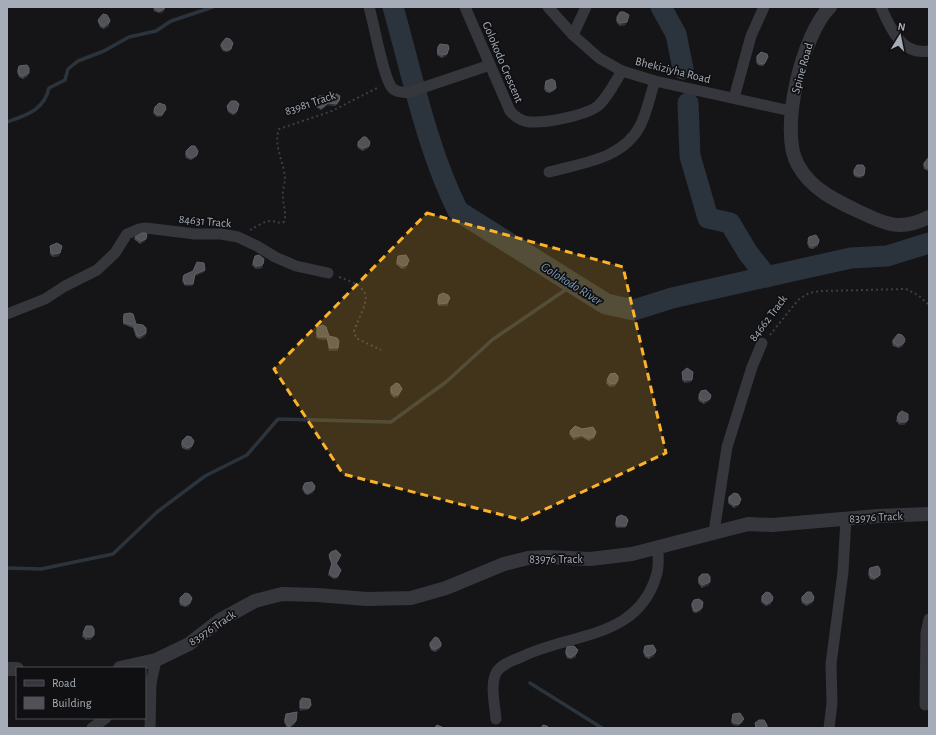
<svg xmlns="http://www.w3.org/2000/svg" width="936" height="735" viewBox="0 0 936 735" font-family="'Alegreya Sans',sans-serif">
<rect width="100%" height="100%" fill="#151517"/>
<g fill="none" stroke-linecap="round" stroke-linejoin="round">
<!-- stream -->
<g stroke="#2b343c" stroke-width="3.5">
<path d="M7,122C27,115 44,110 49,88L65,80L68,69L78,61L104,51L129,37L156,31L171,21L213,7"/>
<path d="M7,568L41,569L113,554L157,512L205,476L247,455L278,419L391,422L446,382L492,340L574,284"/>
<path d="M530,683L602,728"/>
</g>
<!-- river -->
<g stroke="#2b343c" stroke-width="21">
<path d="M393,7C412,74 427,149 458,211L606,304L634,310L672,298L734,284L851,258L887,256L929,243"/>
<path d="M661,7L676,34L683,69"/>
<path d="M688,103L690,156L708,218L730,223L748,253L767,277"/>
</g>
<!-- path -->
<g stroke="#3c3e44" stroke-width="2" stroke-dasharray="2 3" stroke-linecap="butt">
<path d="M250,230C256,227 264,221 271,221C276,221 279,224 284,222C287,213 283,206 283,197C282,191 285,184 285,178C284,162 273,145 279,129L332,111L379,87"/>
<path d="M339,277C378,290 366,300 354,331L356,338L381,350"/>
<path d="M770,335L798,300L809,293L821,291L906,289L918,295L929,305"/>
</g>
<!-- minor -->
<g stroke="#36373d" stroke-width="11">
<path d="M369,7C374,23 383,77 392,88C396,92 404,93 410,92L490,65"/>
<path d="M465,7L510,111C515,117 523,122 531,122C547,123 588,115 599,105C609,95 615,82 622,71"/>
<path d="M548,7L573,35L599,58L622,71L655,81L791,111"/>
<path d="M881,7C890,28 902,56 929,51"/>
<path d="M573,35L586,7"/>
<path d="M734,98L751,36L764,7"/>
<path d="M549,172C582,163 623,159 640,126C647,113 650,95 655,81"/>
<path d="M7,314L45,299L65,286L97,270L115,253L127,234L139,229L146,228L195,234H221L238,237L257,246L275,257L296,266L328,273"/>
<path d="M714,532L727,447L752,367L762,343"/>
<path d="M145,688L151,683L156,660"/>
<path d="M925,705L926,633L929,619"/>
<path d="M496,719C495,705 490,686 496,673C500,665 511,661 519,658C569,632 639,641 657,573C659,566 658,557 658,549"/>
<path d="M92,728L106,718"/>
<path d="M150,728L151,683"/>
<path d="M829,728L832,703L831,664L843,572L846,518"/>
</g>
<!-- tertiary -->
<g stroke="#36373d" stroke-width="14">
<path d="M830,7C803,33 778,131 798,165C811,189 836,201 860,212C887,225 901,231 929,217"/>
<path d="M120,668L156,660L189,644L220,620L255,601L282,594L317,595L367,599L411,598L446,588L504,564L528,558L548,557L590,559L632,554L748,524L772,525L878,516L929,514"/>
<path d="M7,669H17"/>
</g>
</g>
<!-- wall -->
<g fill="#46484c">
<path d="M153,7H165L163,12L159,13L154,11Z"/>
<path d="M617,17L626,25L620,26L617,23L616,20Z"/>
<path d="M98,20L109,26L104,29L100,27L98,22Z"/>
<path d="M233,43L230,51L227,52L223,51L220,46L221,44Z"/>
<path d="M438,47L449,48L446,56L442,58L437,55V49Z"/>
<path d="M757,56L767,60L763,66L758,65L756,62Z"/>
<path d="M19,66L28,76L23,79L19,77L17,72Z"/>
<path d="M546,81L556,88L555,90L550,93L546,92L544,89Z"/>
<path d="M316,101L338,104L335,106L327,105L321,110L316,107L315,104Z"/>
<path d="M227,106L237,111L236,114L233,115L228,112L227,109Z"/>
<path d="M155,107L165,111L161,117H157L153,113Z"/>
<path d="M358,142L369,146L368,148L363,151L358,148L357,145Z"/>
<path d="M186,151L197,155L196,157L191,160L186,158L185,154Z"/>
<path d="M929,157V171L924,169L923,165L924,163Z"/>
<path d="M854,170L863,177L859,178L854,176L853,172Z"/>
<path d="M135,237L145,241L140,244L134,239Z"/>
<path d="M809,237L818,246L813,249L809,248L807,243Z"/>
<path d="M50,246L59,256L53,257L50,254Z"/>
<path d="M255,256L263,264V267L260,269H256L252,265Z"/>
<path d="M398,256L409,260L406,268L402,269L396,264Z"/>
<path d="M205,270L204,272L195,276L192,286H185L182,281L184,275Z"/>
<path d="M439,295L450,298L447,306H439L437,303Z"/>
<path d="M124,314L136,324L146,333L145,336L140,339L136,337L133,328L123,324V317Z"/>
<path d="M317,327L329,336L338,348L337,351H329L327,340L319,339L316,337L317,329Z"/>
<path d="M893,340L903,346L899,348L893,346L892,342Z"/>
<path d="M682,372L691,382L685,383L682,380Z"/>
<path d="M610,374L618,380L617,383L614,387H610L606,383Z"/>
<path d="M391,387L402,389L398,397L394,398L390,393Z"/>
<path d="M701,391L709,401L704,404L699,401L698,398Z"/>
<path d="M899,413L908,420L907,422L904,425H900L896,421Z"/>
<path d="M582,429L596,432L593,439L589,441L582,437L574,440L569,434L570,431Z"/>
<path d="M182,441L191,449L187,450L182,448L181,444Z"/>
<path d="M305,483L313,493L308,495L305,494L302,489Z"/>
<path d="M729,497L741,499L738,506L734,508L728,503Z"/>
<path d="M617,517L628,520L625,528H617L615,525Z"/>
<path d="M331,552L340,558L337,563L338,578L334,579L328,575L332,566L329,558Z"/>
<path d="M870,568L879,577L874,580L870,579L868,574Z"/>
<path d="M699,577L709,585L702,588L698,583Z"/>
<path d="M762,596L771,604L766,606L761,602Z"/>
<path d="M802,597L812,603L807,606L802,603L801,599Z"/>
<path d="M180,598L189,606L185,607L180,605L179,601Z"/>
<path d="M692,603L701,611L696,613L693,612L691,605Z"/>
<path d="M86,626L94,635L93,637L90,640H86L82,636Z"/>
<path d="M430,643L440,649L435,652L431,650L429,645Z"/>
<path d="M645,646L654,656L649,659L645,657L643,652Z"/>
<path d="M567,647L576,657L571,659L567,658L565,653Z"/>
<path d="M733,714L743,722L738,726L733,725L731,722Z"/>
<path d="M285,717L295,724L289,728H287L284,722Z"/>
</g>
<!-- shaded-wall -->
<g fill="#2e2f32">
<path d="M165,7L163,12L159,13L160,11Z"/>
<path d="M627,22L626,25L620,26L621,23Z"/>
<path d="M109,23V26L104,29L105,26Z"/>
<path d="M231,49L230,51L227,52L228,50Z"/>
<path d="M447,54L446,56L442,58L443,55Z"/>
<path d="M29,73L28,76L23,79L24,76Z"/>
<path d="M556,88L555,90L550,93L551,91Z"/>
<path d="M339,101L338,104L335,106L327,105L321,110L322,108L328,103Z"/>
<path d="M166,109L161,117H157L158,115Z"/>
<path d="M237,111L236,114L233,115L234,113Z"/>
<path d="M369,146L368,148L363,151L364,148Z"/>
<path d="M197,155L196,157L191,160L192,158Z"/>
<path d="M864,175L863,177L859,178L860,176Z"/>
<path d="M146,239L145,241L140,244L141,241Z"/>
<path d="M818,244V246L813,249L814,246Z"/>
<path d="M60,253L59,256L53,257L54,254Z"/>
<path d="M263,264V267L260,269H256L257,266Z"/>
<path d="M407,265L406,268L402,269L403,266Z"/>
<path d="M205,270L204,272L194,276L195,274Z"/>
<path d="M185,284H193L192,286H185Z"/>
<path d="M447,303V306H439L440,304Z"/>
<path d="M146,333L145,336L140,339L141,336Z"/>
<path d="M320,337H327V340L319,339Z"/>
<path d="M904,343L903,346L899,348V346Z"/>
<path d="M330,348H338L337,351H329Z"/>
<path d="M618,380L617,383L614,387H610L611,384Z"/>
<path d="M686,380H692L691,382L685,383Z"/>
<path d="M402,389L398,397L394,398L395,395Z"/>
<path d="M710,399L709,401L704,404L705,401Z"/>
<path d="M908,420L907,422L904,425H900L901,422Z"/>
<path d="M582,435V437L574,440V437Z"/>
<path d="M594,437L593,439L589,441L590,438Z"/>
<path d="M194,441L191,449L187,450L188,448Z"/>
<path d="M314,490L313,493L308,495L309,493Z"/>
<path d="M739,504L738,506L734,508L735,505Z"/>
<path d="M618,526H626L625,528H617Z"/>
<path d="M341,570L338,578L334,579L335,577Z"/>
<path d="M880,575L879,577L874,580L875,578Z"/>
<path d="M710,582L709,585L702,588L703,585Z"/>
<path d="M191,601L189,606L185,607L186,605Z"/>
<path d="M772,601L771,604L766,606L767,604Z"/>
<path d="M813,601L812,603L807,606L808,603Z"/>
<path d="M702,608L701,611L696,613L697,611Z"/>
<path d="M94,635L93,637L90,640H86L87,637Z"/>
<path d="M441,646L440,649L435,652L436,649Z"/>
<path d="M655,653L654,656L649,659L650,656Z"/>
<path d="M576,654V657L571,659L572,657Z"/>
<path d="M311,705L308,710L299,711L300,708Z"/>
<path d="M744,719L743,722L738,726L733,725L734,723Z"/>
<path d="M296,721L295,724L289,728H288L289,727Z"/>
</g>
<!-- building -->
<g fill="#515258" stroke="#5e6067">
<path d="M155,7H165L164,9L160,11L155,8Z"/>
<path d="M620,12H624L629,15L627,22L621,23L618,21L617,17Z"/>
<path d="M103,14L107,15L110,20L109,23L105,26L101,25L98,20Z"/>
<path d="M226,38L230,39L233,43L231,49L228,50L224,49L221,44Z"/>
<path d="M440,44L448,45L449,48L447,54L443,55L438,53V47Z"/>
<path d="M761,52L767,54L768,57L764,64L759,63L757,59V56Z"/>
<path d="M27,65L29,68V73L24,76L20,75L18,70L19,66Z"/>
<path d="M552,79L555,81L556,88L551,91L547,89L545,86L546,81Z"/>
<path d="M333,92L340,96L339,101L336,104L328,103L322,108L317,105L316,101L319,96H327Z"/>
<path d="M231,101H236L239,104L237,111L234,113L229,110L227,106Z"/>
<path d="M159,103L165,105L166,109L162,115H158L154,111L155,107Z"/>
<path d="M363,137H366L370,142L369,146L364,148L359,146L358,142Z"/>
<path d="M191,146H195L198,151L197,155L192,158L187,155L186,151Z"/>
<path d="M929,157V169L925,166L924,163Z"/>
<path d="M857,165H863L865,168L864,175L860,176L855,174L854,170Z"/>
<path d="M142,233H146L147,235L146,239L141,241L135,237Z"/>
<path d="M816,235L819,240L818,244L814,246L810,245L808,240L809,237Z"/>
<path d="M57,243L62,246L60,253L54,254L51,252L50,246Z"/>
<path d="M259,255L264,259L263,264L260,266H257L253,263L255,256Z"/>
<path d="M406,255L409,260L407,265L403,266L397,262L398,256Z"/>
<path d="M197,262L204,263L205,270L195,274L193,284H185L183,278L184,275L193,271Z"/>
<path d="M443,293L448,295L450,298L447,303L440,304L438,300L439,295Z"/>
<path d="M130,313L133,314L136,324L143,325L146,328V333L141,336L137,335L134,325L124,322V314Z"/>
<path d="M323,325L326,327L329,336L337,338L339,341L338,348H330L327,337H320L317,334V327Z"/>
<path d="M898,334L902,335L905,339L904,343L899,346L894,343L893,340Z"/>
<path d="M687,368L693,372L692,380H686L683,378L682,372Z"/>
<path d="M615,373L618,376V380L615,384H611L607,380L610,374Z"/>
<path d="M396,383L399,384L402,389L398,395H395L391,391V387Z"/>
<path d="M706,390L711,395L710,399L705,401L700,399L699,395L701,391Z"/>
<path d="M902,411L908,414V420L905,422H901L897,418L899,413Z"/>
<path d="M575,426L582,429L593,427L596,432L594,437L590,438L582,435L574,437L570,431Z"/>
<path d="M187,436L191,437L194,441L192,446L188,448L183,445L182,441Z"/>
<path d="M312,482L315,486L314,490L309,493L306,492L303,487L305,483Z"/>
<path d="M734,493L738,494L741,499L739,504L735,505L729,501V497Z"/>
<path d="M621,515L626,517L628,520L626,526H618L616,522L617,517Z"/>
<path d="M336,550L341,555L336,563L341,570L338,576L335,577L329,573L332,563L329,555L331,552Z"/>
<path d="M878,566L880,569V575L875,578L871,576L869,571L870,568Z"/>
<path d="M702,574H708L710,577V582L703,585L699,581V577Z"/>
<path d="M766,592L770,593L773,597L772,601L767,604L762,600V596Z"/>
<path d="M807,592H811L814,597L813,601L808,603L803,601L802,597Z"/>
<path d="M185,593L189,594L192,598L190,603L186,605L181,602L180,598Z"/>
<path d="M699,599L703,602L702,608L697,611L694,610L692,603L694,600Z"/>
<path d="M86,626H92L94,629V635L91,637H87L83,633Z"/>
<path d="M435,637L438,638L441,643V646L436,649L432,648L430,643Z"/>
<path d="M653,645L656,650L655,653L650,656L646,655L644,650L645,646Z"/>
<path d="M574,646L578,650L576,654L572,657L568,656L566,651L567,647Z"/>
<path d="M302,698L310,699L311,705L309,708H300V701Z"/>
<path d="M297,712L296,721L289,727L285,720L286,714Z"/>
<path d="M740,713L744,719L739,724L734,723L732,720L733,714Z"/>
<path d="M759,720H764L767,725V728H756L755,723Z"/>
<path d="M437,725L442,727L443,728H434Z"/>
<path d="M543,725L547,726L549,728H541Z"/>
</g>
<!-- marked area -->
<path fill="#fcb229" fill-opacity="0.2" stroke="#fcb229" stroke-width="3" stroke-dasharray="8 5" stroke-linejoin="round" d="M427,213L623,267L666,453L522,520L343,474L274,369Z"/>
<g text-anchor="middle" stroke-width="3.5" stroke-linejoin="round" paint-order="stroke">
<!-- street labels -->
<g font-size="12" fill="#a6acb8" stroke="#101012">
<text transform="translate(503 62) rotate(67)" y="4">Golokodo Crescent</text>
<text transform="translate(802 68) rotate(-74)" y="4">Spine Road</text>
<text transform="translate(673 70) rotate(14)" y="4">Bhekiziyha Road</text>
<text transform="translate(310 103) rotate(-19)" y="4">83981 Track</text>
<text transform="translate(205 221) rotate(5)" y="4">84631 Track</text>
<text transform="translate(768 318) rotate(-53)" y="4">84662 Track</text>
<text transform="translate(876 517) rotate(-3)" y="4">83976 Track</text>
<text x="556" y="563">83976 Track</text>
<text transform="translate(212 628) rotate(-34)" y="4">83976 Track</text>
</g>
<!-- water labels -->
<g font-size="13" font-style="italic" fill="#7b9bb5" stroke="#101012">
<text transform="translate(572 283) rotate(32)" y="5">Golokodo River</text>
</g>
</g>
<!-- border -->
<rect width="936" height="735" fill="none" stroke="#a6acb8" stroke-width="16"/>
<!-- legend -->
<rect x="16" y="667" width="130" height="52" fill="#101012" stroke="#4c4e54"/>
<rect x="24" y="680" width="20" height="6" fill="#36373d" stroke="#4c4e54"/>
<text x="52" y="687" font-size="12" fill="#a6acb8">Road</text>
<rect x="24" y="697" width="20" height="12" fill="#515258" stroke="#4c4e54"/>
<text x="52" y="707" font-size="12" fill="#a6acb8">Building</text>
<!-- north arrow -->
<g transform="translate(900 36) rotate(10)" stroke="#101012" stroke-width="3" paint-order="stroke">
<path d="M0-3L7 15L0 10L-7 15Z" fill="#a6acb8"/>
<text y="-6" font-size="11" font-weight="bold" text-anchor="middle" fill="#a6acb8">N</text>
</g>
</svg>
